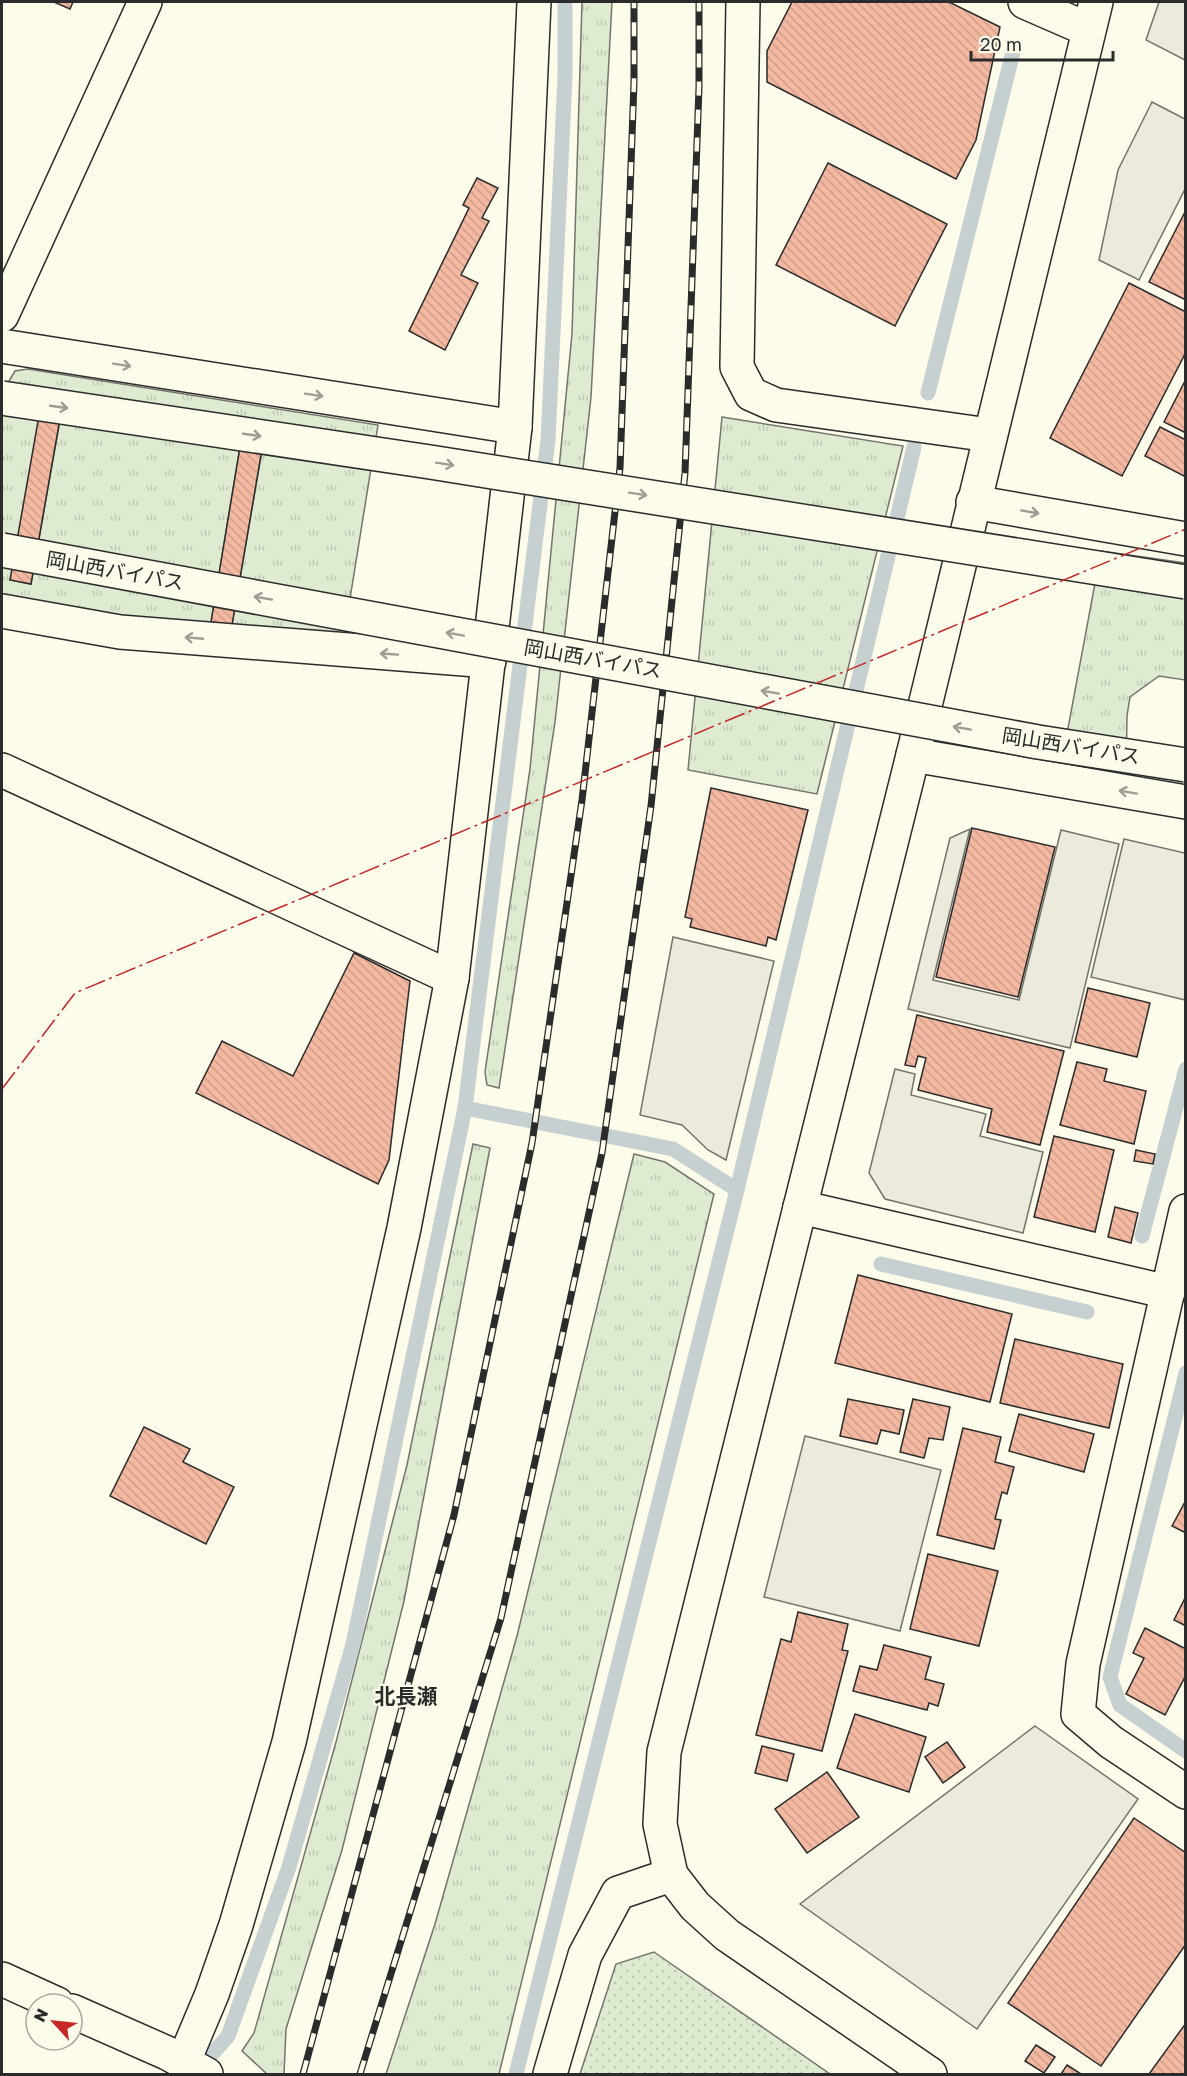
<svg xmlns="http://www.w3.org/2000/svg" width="1187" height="2076" viewBox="0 0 1187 2076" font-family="'Golos Text','Noto Sans JP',sans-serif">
<defs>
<pattern id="grass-tufts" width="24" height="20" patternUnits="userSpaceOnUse" patternTransform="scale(1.5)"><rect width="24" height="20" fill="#deebd1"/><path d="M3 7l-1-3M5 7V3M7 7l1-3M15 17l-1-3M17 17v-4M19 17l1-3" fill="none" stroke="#bfcab4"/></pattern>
<pattern id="park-dots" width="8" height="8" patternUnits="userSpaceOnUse" patternTransform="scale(1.5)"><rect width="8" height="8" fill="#deebd1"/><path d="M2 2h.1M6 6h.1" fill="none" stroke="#bfcab4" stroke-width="1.8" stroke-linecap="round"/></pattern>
<pattern id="building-back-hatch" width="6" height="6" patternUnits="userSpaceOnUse" patternTransform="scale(1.5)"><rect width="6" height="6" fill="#f2b8a0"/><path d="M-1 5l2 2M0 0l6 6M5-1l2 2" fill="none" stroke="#d09e8a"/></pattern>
</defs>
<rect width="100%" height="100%" fill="#fdfbea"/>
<!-- grass -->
<g fill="url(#grass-tufts)" stroke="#74746e" stroke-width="1.5" fill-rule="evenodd">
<path d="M582,2H612L591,397L555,722L499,1088L487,1085L485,1072L530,769L572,334Z"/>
<path d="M28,369L378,425L343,642L144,619L2,597V393L15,371ZM64,397L31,584L11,580H10ZM244,423L266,427L232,625L211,622Z"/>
<path d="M722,417L903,446L817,794L688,770Z"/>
<path d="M1101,551L1185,563V680L1159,676L1130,697L1127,716L1126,778L1061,766Z"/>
<path d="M473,1144L490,1148L404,1601L342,1850L286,2029L284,2074H267L242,2051L254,2033L336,1742L407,1465Z"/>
<path d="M634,1154L665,1162L714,1194L499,2074H386L435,1924L517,1636Z"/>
</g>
<!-- park -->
<path fill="url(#park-dots)" stroke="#74746e" stroke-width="1.5" d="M654,1952L830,2074H580L616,1964Z"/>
<!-- parking -->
<g fill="#eceadb" stroke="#74746e" stroke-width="1.5">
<path d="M1159,2H1185V60L1146,40Z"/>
<path d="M1152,102L1185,119V189L1139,280L1099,260L1118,170Z"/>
<path d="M970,829L933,980L1019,1000L1061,830L1119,844L1070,1048L908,1009L950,838Z"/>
<path d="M1124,839L1185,853V1000L1091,977Z"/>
<path d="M673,937L774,961L726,1160L708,1150L682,1125L640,1115Z"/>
<path d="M895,1069L915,1074L911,1095L986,1114L980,1136L1043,1152L1023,1233L885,1199L869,1173Z"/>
<path d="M805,1436L941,1470L900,1631L764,1597Z"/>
<path d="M1035,1726L1138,1799L977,2029L800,1904Z"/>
</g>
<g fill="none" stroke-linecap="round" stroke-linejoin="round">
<!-- stream -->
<g stroke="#c7d0d0" stroke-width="15">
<path d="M928,393L1014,48"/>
<path d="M465,1108L673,1149L737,1190"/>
<path d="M1142,1236L1186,1069"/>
<path d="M881,1264L1087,1312"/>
<path d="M1186,1373L1110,1677L1120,1705L1186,1751"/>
<path d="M197,2071L228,2036L289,1867L353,1644L465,1108L548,440L565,77V2"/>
<path d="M516,2074L737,1190L914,447"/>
</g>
</g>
<!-- building -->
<g fill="url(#building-back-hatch)" stroke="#2b2b2b" stroke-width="1.5">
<path d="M54,2H73L70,9Z"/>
<path d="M792,2H949L1000,27L976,140L956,179L767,82V51Z"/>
<path d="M828,163L947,224L895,326L776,265Z"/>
<path d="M477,178L498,188L482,218L489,221L461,275L478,283L445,350L409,331L469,208L463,205Z"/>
<path d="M1186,210V300L1149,282Z"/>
<path d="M1129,283L1186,312V352L1122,476L1050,438Z"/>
<path d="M1186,379V433L1164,422Z"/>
<path d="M43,393L64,396L31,584L10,580Z"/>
<path d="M244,423L266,426L232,625L211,622Z"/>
<path d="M1160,427L1186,440V477L1145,456Z"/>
<path d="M711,788L808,810L776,940L768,937L766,946L690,927L692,919L685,917Z"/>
<path d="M972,828L1055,847L1018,997L936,977Z"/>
<path d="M354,953L410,981L389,1160L378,1184L196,1093L222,1041L293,1076Z"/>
<path d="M1088,988L1150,1003L1137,1057L1075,1042Z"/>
<path d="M917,1015L1064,1051L1040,1145L987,1132L992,1109L918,1090L926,1058L918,1056L915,1067L905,1065Z"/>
<path d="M1077,1062L1107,1069L1104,1081L1146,1091L1134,1144L1060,1125Z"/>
<path d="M1054,1136L1114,1150L1095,1232L1034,1217Z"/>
<path d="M1136,1150L1155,1154L1153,1164L1134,1161Z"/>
<path d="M1115,1207L1138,1213L1131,1243L1108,1237Z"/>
<path d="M858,1275L1012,1314L990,1402L835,1363Z"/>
<path d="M1015,1339L1123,1364L1109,1428L1000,1403Z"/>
<path d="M848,1399L904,1410L899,1434L881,1430L877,1444L840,1436Z"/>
<path d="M913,1399L950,1407L943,1440L929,1438L924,1458L900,1452Z"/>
<path d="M1019,1414L1094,1434L1084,1472L1009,1451Z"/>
<path d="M144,1427L190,1449L183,1462L234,1487L206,1544L110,1496Z"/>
<path d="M963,1428L1001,1437L995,1462L1014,1467L1007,1494L1002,1492L995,1519L1001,1520L994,1549L937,1535Z"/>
<path d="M1186,1500V1533L1172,1526Z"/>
<path d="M928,1554L998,1571L979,1646L910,1629Z"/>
<path d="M1186,1596V1626L1174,1620Z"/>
<path d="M798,1612L848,1624L842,1650L848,1651L822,1751L756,1735L781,1639L791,1642Z"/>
<path d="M1145,1628L1186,1649V1675L1165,1715L1126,1694L1144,1658L1133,1653Z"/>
<path d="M884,1645L931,1657L925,1679L944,1684L938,1706L929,1703L927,1710L853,1691L860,1666L877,1670Z"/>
<path d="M855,1714L926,1737L909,1792L837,1768Z"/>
<path d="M947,1742L965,1767L943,1783L925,1757Z"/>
<path d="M762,1746L794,1754L787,1781L755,1773Z"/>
<path d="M827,1772L859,1817L807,1853L775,1809Z"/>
<path d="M1134,1818L1186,1853V1944L1101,2066L1008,2003Z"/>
<path d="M1186,2023V2074H1149Z"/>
<path d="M1036,2045L1055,2057L1044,2073L1025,2061Z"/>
<path d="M1067,2065L1081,2074H1061Z"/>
</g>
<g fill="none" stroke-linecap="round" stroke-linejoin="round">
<!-- street casing -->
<g stroke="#2b2b2b" stroke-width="36">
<g id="street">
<path d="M743,2L737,367L751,394L776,405L989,435"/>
<path d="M1025,2L1087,29"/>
<path d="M2,315L145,2"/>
<path d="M2,346L515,427"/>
<path d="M973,502L1186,539"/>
<path d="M2,611L120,632L489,661"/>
<path d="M913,755L1186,802"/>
<path d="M2,770L452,978"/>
<path d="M800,1207L1168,1292"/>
<path d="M1186,1211L1083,1664L1078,1714L1111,1742L1186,1792"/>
<path d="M2,1979L57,2004"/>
<path d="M72,2011L167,2053L206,2074"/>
<path d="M183,2063L212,1994L236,1925L289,1742L404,1228L452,978L515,427L534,2"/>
<path d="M550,2074L585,1955L618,1893L671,1875"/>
</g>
</g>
<!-- secondary casing -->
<g stroke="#2b2b2b" stroke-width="36">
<path id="secondary" d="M930,2074L727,1935L695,1906L671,1875L660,1824L664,1752L913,755L1096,2"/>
</g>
<!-- street -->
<use href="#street" stroke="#fdfbea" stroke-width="33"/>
<!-- secondary -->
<use href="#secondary" stroke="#fdfbea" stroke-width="33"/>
<!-- rail casing -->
<g stroke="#2b2b2b" stroke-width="7">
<g id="rail">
<path d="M303,2074L454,1515L532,1143L582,800L620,468L634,82V2"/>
<path d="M360,2074L501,1618L602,1153L651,806L685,473L699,87V2"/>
</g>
</g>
<!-- rail -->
<use href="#rail" stroke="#fdfbea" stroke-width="4.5" stroke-dasharray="14" stroke-linecap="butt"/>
<!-- highway-bridge casing -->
<g stroke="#2b2b2b" stroke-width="36" stroke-linecap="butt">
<g id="highway-bridge">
<path d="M2,398L430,462L1186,582"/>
<path d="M2,550L1038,742L1186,765"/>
</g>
</g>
<!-- highway-bridge -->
<use href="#highway-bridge" stroke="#fdfbea" stroke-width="33"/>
<!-- power -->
<path stroke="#c62828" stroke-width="1.5" stroke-dasharray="21 4.5 3 4.5" stroke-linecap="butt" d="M2,1089L75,993L1186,529"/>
</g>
<!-- one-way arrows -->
<defs><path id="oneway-shaft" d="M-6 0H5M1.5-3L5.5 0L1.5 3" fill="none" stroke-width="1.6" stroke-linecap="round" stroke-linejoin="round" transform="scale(1.5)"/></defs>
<g stroke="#9e9d94">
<use href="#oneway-shaft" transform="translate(122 365) rotate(9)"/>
<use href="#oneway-shaft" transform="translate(314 395) rotate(9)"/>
<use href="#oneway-shaft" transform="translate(59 407) rotate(8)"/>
<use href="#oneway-shaft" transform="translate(252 435) rotate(8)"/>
<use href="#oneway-shaft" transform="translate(445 464) rotate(9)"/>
<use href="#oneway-shaft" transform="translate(638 494) rotate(9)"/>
<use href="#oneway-shaft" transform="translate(1030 512) rotate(10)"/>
<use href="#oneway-shaft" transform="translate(263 598) rotate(-170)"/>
<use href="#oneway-shaft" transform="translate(455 634) rotate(-170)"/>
<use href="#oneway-shaft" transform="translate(194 638) rotate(-175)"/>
<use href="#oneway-shaft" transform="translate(389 654) rotate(-176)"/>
<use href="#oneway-shaft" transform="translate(770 692) rotate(-170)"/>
<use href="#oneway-shaft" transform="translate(962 728) rotate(-170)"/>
<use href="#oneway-shaft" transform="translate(1128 792) rotate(-170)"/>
</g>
<g text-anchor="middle" stroke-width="4.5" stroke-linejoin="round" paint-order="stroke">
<!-- street labels -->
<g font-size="20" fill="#2b2b2b" stroke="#fdfbea">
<text transform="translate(115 571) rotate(10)" y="7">岡山西バイパス</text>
<text transform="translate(593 659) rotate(10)" y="7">岡山西バイパス</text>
<text transform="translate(1071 746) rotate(9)" y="7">岡山西バイパス</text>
</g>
<!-- neighbourhood labels -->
<g font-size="21" font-weight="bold" fill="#2b2b2b" stroke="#fdfbea">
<text x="406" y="1704">北長瀬</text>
</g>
</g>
<!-- border -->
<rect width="1187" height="2076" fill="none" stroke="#2b2b2b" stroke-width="6"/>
<!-- north arrow -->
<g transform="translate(54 2022) rotate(297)"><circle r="28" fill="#fdfbea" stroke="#a9a89e" stroke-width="1.5"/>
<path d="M0-4.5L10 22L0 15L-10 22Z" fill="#c62828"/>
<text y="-9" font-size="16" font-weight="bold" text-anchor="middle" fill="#2b2b2b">N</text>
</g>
<!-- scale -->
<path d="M971 51v9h142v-9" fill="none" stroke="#2b2b2b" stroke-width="3"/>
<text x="980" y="51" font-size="18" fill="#2b2b2b" stroke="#fdfbea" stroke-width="4.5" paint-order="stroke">20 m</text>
</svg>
